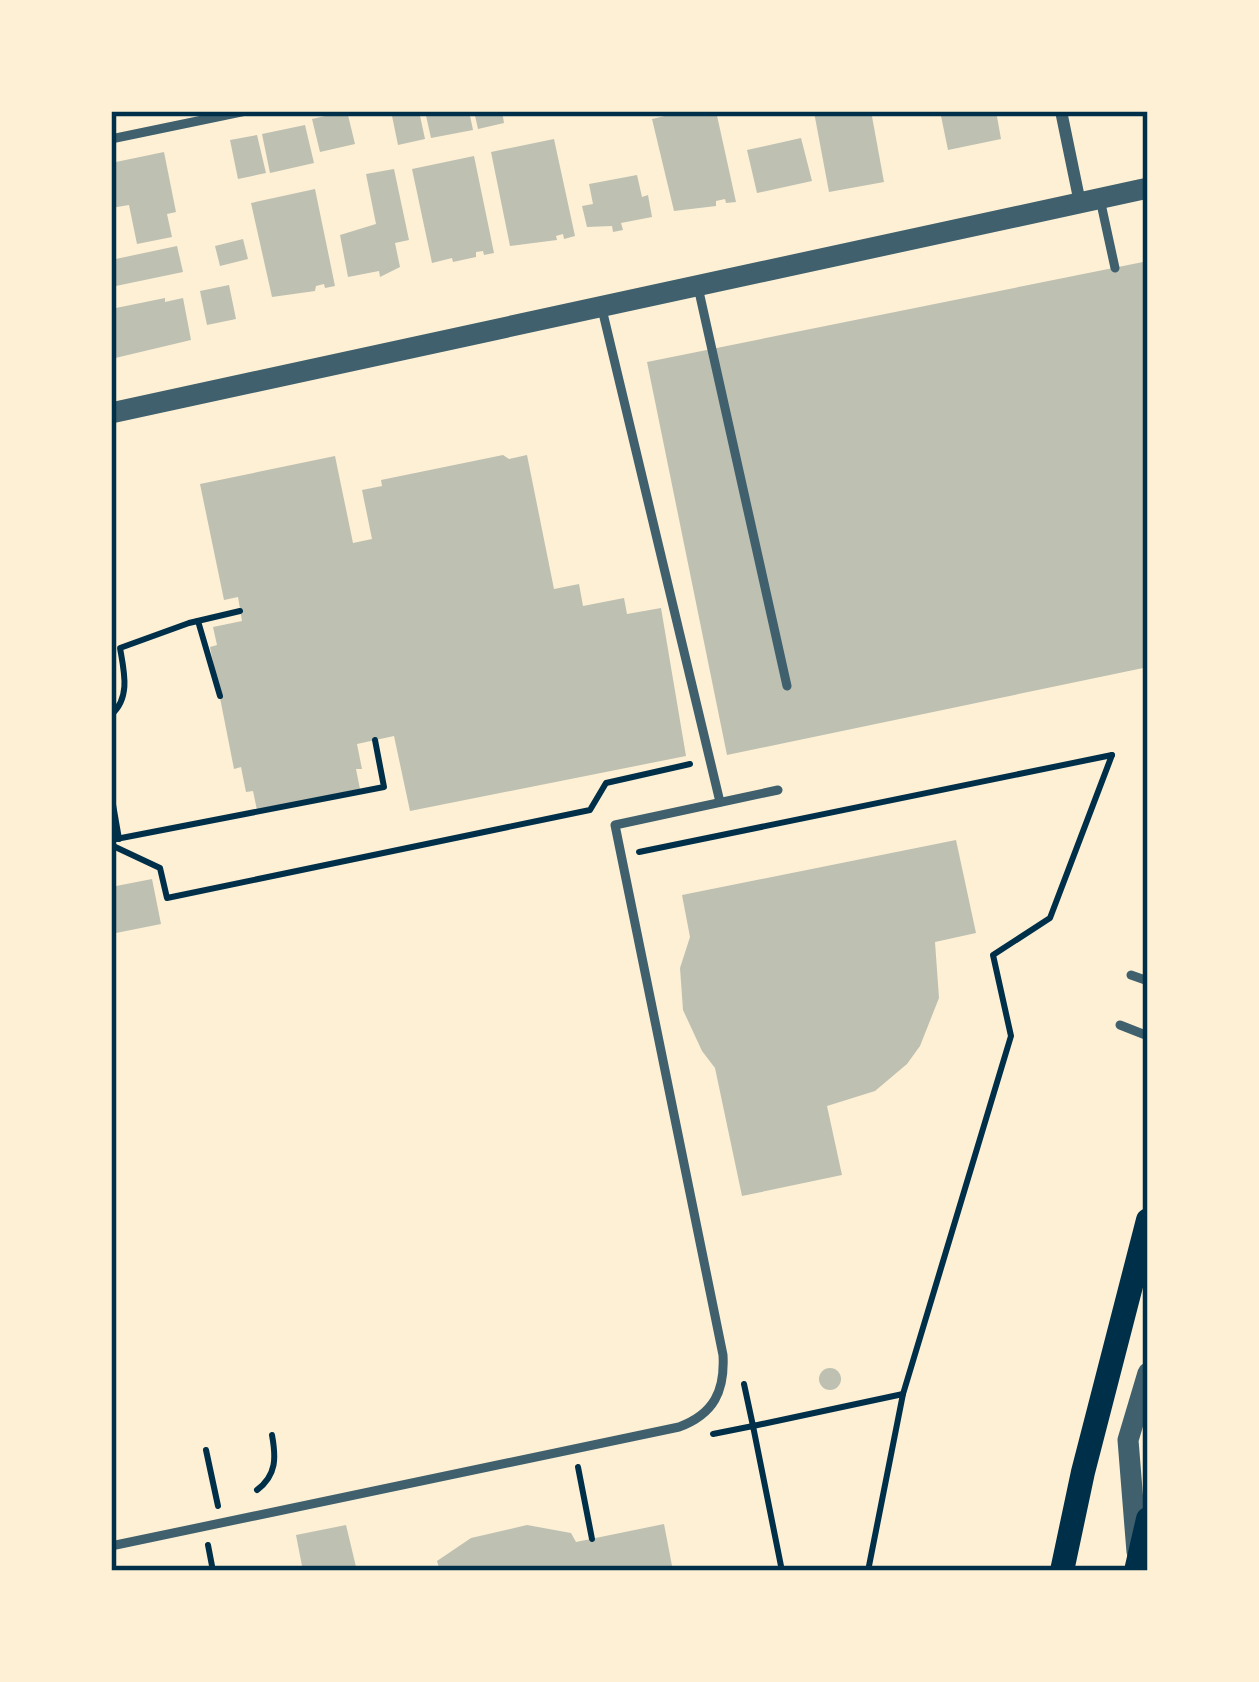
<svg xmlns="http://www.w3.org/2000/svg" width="1259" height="1682" viewBox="0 0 1259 1682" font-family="Manrope,sans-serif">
<rect width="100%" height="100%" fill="#fdf0d5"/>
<!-- building -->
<g fill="#bec0b2">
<path d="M347,111L355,144L320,152L312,119Z"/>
<path d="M391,111H419L425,139L398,145Z"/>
<path d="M425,111H469L473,130L431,138Z"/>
<path d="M474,111H502L504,123L478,129Z"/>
<path d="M686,111H716L736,202L726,203L725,199L716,201V206L674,211L652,119Z"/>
<path d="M871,111L884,182L829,192L814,112Z"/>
<path d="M940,111H996L1001,139L948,150Z"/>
<path d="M305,125L314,163L270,173L262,134Z"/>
<path d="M257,135L266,173L238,179L230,140Z"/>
<path d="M801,138L812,181L757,193L747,150Z"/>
<path d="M554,139L575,236L564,239L563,234L556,236L557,240L510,246L491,152Z"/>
<path d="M164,152L176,212L167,214L172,237L137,244L129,205L111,208V163Z"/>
<path d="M474,156L494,253L484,255L483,251L476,252V257L453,262L452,258L432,263L412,169Z"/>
<path d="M394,169L409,240L395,243L400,267L380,277L379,271L348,277L340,235L376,224L366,174Z"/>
<path d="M637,175L642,197L648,195L652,217L621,223L623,230L613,232L612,226L587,227L582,206L593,204L589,184Z"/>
<path d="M315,189L335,286L325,288L324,284L316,286L315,291L272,297L251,203Z"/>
<path d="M243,239L248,259L220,266L215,246Z"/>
<path d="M177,246L183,272L111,287V260Z"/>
<path d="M1148,261V667L727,755L647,362Z"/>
<path d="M229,285L236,319L207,325L200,291Z"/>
<path d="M165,298V302L183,298L191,340L111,359V309Z"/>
<path d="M503,455L509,459L527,455L554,589L579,584L583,606L624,598L627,614L661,608L686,756L410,811L394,736L357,744L362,769H356L360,789L257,810L253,791L246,792L241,767L234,769L210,647L217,645L213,627L242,621L238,597L224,600L200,484L335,456L353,543L372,539L362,490L382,486L381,480Z"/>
<path d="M956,840L976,933L935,942L939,998L920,1046L907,1064L875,1091L827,1106L842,1175L742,1196L715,1068L702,1051L683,1010L680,968L690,937L682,895Z"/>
<path d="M152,879L161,924L111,934V887Z"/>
<circle cx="830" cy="1379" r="11"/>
<path d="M664,1524L673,1571H440L437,1561L471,1538L527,1525L571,1533L576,1542Z"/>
<path d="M346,1525L357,1571H303L296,1535Z"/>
</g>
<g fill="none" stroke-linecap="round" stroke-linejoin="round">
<!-- path -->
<g stroke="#003049" stroke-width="6">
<path d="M198,621L220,696"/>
<path d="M111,715C131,698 124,671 120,648L189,623L240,611"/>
<path d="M111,793L119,839"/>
<path d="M111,840L384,787L375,740"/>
<path d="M111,845L160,868L167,898L590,810L606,783L690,764"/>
<path d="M639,852L1112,755"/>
<path d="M744,1384L753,1426L903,1394"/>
<path d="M713,1434L753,1426L782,1571"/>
<path d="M206,1450L218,1506"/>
<path d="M578,1467L592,1539"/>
<path d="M257,1490C277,1475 276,1457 272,1435"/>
<path d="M208,1545L213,1571"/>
<path d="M868,1571L903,1394L1011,1036L993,955L1050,918L1112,755"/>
</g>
<!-- service -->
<g stroke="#3f606c" stroke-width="9">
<path d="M111,139L246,111"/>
<path d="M1100,199L1115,268"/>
<path d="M698,287L787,686"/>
<path d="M602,309L720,802"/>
<path d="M1131,975L1148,981"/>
<path d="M1120,1025L1148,1036"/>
<path d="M111,1546L679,1427C714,1414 725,1391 723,1355L615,825L778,790"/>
</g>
<!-- minor -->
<path stroke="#3f606c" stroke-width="12" d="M1061,111L1080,203"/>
<!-- tertiary -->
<g stroke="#3f606c" stroke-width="21">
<path d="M111,413L1148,188"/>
<path d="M1137,1552L1128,1440L1148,1373"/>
</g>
<!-- secondary -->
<g stroke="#003049" stroke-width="24">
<path d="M1062,1571L1083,1472L1148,1220"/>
<path d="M1136,1571L1148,1519"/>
</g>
</g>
<!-- border -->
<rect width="1259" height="1682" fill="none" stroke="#fdf0d5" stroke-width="228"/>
<rect x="114" y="114" width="1031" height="1454" fill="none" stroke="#003049" stroke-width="4.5"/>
</svg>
